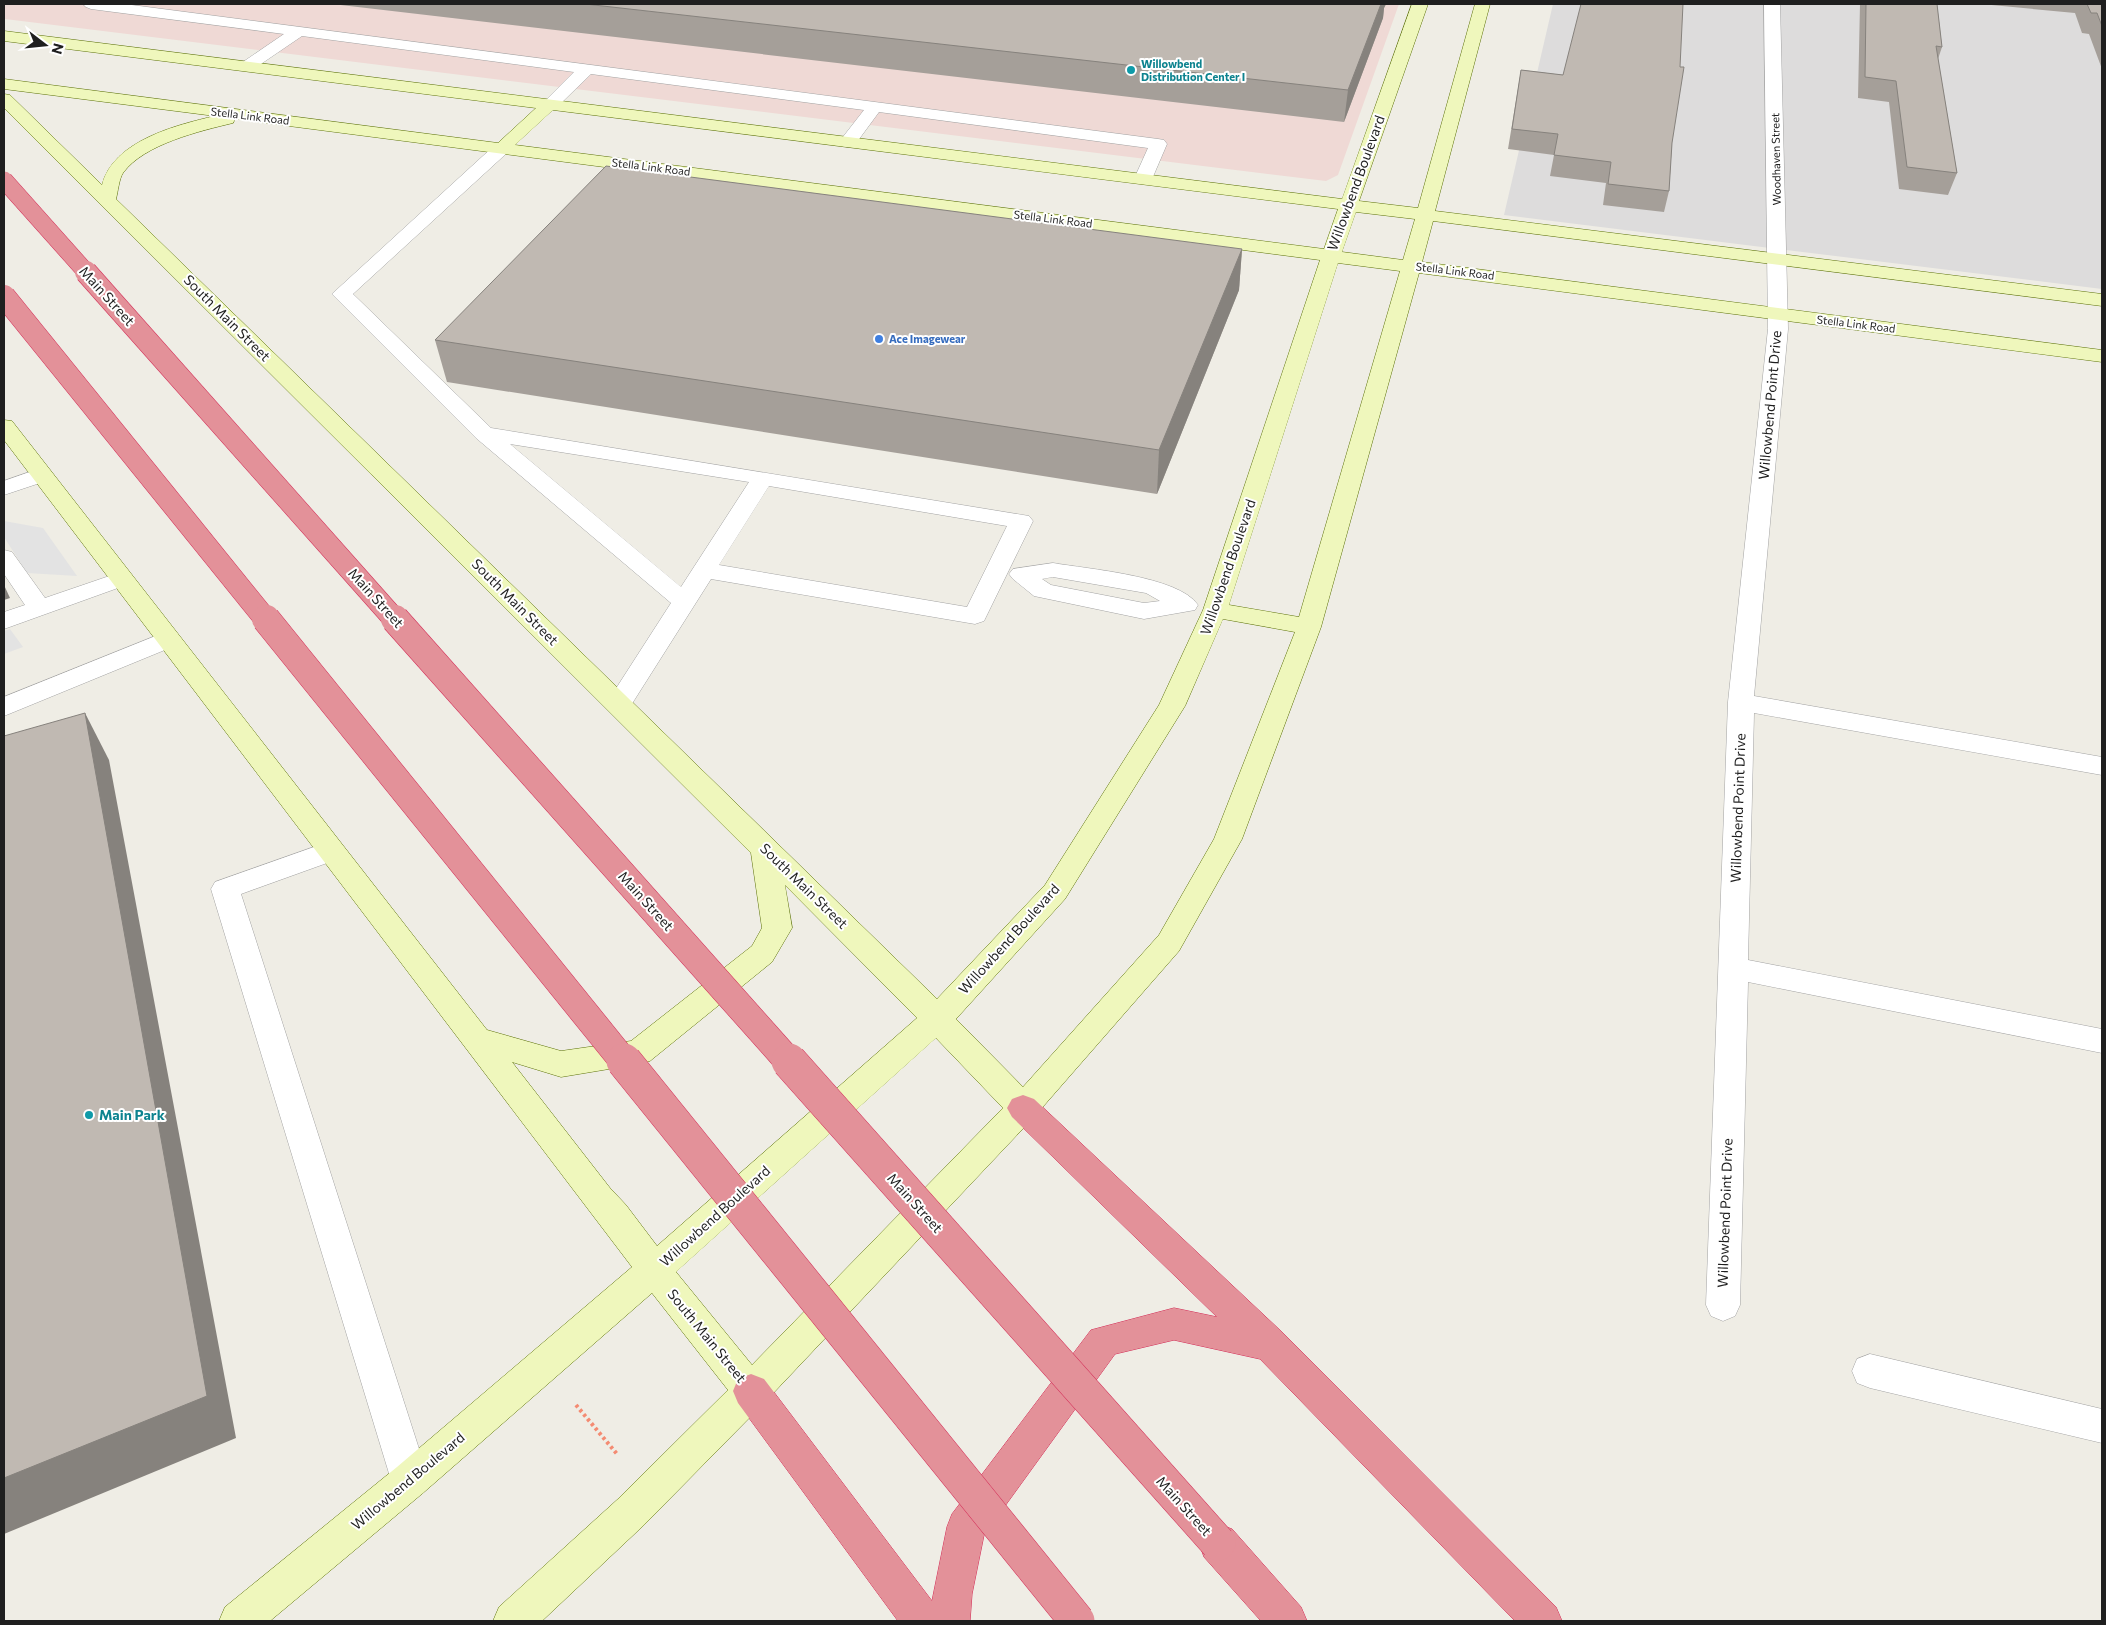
<svg xmlns="http://www.w3.org/2000/svg" width="2106" height="1625" viewBox="0 0 2106 1625" font-family="Commissioner,sans-serif">
<rect width="100%" height="100%" fill="#efede5"/>
<!-- residential -->
<path fill="#dddcdc" d="M1553,4H2102V289L1504,215Z"/>
<!-- commercial -->
<path fill="#efd9d5" d="M4,4H1399L1338,175L1326,181L5,19Z"/>
<!-- parking -->
<g fill="#e3e3e3">
<path d="M4,521L43,528L77,576L27,573L4,537Z"/>
<path d="M10,629L23,647L4,654V631Z"/>
</g>
<g fill="none" stroke-linecap="round" stroke-linejoin="round">
<!-- lane casing -->
<g stroke="#a3a3a3" stroke-width="1">
<g id="lane">
<path d="M83,4H124L1158,139L1164,140L1167,144L1152,179L1149,183L1143,184L1137,183L1134,179L1148,148L879,112L854,146L848,147L842,146L839,142L864,110L591,74L555,109H543L541,105L574,72L302,36L252,70H240L238,67L240,64L284,34L91,9L86,7Z"/>
<path d="M502,143L508,144L511,148L508,152L353,294L491,428L1029,516L1033,521L984,621L975,624L711,579L628,710L619,713L610,710L606,704L671,603L476,438L332,294L496,144ZM510,444L749,482L681,587ZM769,486L1007,526L967,607L719,565Z"/>
<path d="M41,468L49,470L52,475L49,480L4,495V481Z"/>
<path d="M4,550L12,552L45,598L121,572L129,574L133,579L129,584L4,629V612L25,605L4,574Z"/>
<path d="M1053,563C1087,569 1179,576 1198,605L1195,610L1144,619L1034,596L1013,579L1009,574L1013,569ZM1053,577L1146,593L1160,601L1144,603L1051,585L1042,579Z"/>
<path d="M168,631L177,633L180,639L177,645L4,716V697Z"/>
<path d="M331,841L341,844L345,851L341,858L241,894L429,1480L423,1493L410,1498L397,1493L391,1480L211,889L215,882Z"/>
</g>
</g>
<!-- street casing -->
<g stroke="#a3a3a3" stroke-width="1">
<g id="street">
<path d="M1764,4H1780L1788,329L1754,696L2102,757V775L1754,713L1748,960L2102,1029V1053L1748,982L1740,1305L1735,1316L1723,1321L1711,1316L1706,1305L1728,702L1768,329Z"/>
<path d="M1870,1354L2102,1409V1443L1870,1388L1857,1383L1852,1371L1857,1359Z"/>
</g>
</g>
<!-- secondary casing -->
<g stroke="#5d720a" stroke-width="1">
<path id="secondary" d="M1412,4H1428L1359,201L1418,208L1475,4H1490L1435,211L2102,294V306L1433,221L1422,262L2102,350V362L1419,273L1321,627L1242,839L1179,951L1034,1117L764,1403L644,1525L542,1621H493L499,1607L618,1499L728,1390L652,1293L423,1493L270,1621H219L225,1607L397,1467L632,1267L4,440V420L12,421L487,1030L561,1051L631,1041L752,946L762,928L751,853L4,108V94L10,95L102,185C113,141 176,125 215,116L4,89V79L498,143L536,108L4,41V31L1342,199ZM553,110L1338,209L1324,249L515,145ZM235,119L1320,260L1203,610L1159,705L1045,885L937,999L116,199C118,192 119,179 123,173C144,144 200,131 233,123ZM1356,212L1415,219L1403,260L1342,252ZM1338,263L1400,271L1299,617L1229,605ZM1223,619L1295,632L1214,839L1159,935L1023,1087L956,1019L1065,899L1185,706ZM785,885L917,1018L657,1246L626,1205L610,1188L512,1062L561,1077L639,1064L650,1061L772,962L792,928ZM936,1038L1003,1108L752,1365L676,1272Z"/>
</g>
<!-- highway casing -->
<g stroke="#d32d57" stroke-width="1">
<g id="highway">
<path d="M1023,1095L1034,1099L1283,1333L1556,1607L1562,1621H1515L1260,1359L1174,1340L1115,1354L984,1535L972,1594L970,1621H898L738,1403L733,1391L738,1379L751,1374L764,1379L932,1601L947,1527L952,1514L1091,1330L1174,1308L1217,1317L1012,1117L1007,1108L1012,1099Z"/>
<path d="M1218,1524L1232,1529L1301,1607L1307,1621H1261L1204,1557L1199,1543L1204,1529Z"/>
</g>
</g>
<!-- path -->
<path stroke="#f48b72" stroke-width="4" stroke-dasharray="3 3" stroke-linecap="butt" d="M576,1405L617,1454"/>
<!-- lane -->
<use href="#lane" fill="#fff" fill-rule="evenodd"/>
<!-- street -->
<use href="#street" fill="#fff" fill-rule="evenodd"/>
<!-- secondary -->
<use href="#secondary" fill="#eff7bc" fill-rule="evenodd"/>
<!-- highway -->
<use href="#highway" fill="#e39199" fill-rule="evenodd"/>
<!-- highway-bridge-far3 casing -->
<g stroke="#d32d57" stroke-width="18" stroke-linecap="butt">
<path id="highway-bridge-far3" d="M4,180L87,273"/>
</g>
<!-- highway-bridge-far2 casing -->
<g stroke="#d32d57" stroke-width="23" stroke-linecap="butt">
<g id="highway-bridge-far2">
<path d="M86,272L396,621"/>
<path d="M4,296L267,621"/>
</g>
</g>
<!-- highway-bridge-far1 casing -->
<g stroke="#d32d57" stroke-width="29" stroke-linecap="butt">
<g id="highway-bridge-far1">
<path d="M266,619L625,1063"/>
<path d="M395,619L790,1063"/>
</g>
</g>
<!-- highway-bridge casing -->
<g stroke="#d32d57" stroke-width="36" stroke-linecap="butt">
<g id="highway-bridge">
<path d="M624,1061L1077,1621"/>
<path d="M789,1061L1218,1543"/>
</g>
</g>
<!-- highway-bridge-far3 -->
<use href="#highway-bridge-far3" stroke="#e39199" stroke-width="17"/>
<!-- highway-bridge-far2 -->
<use href="#highway-bridge-far2" stroke="#e39199" stroke-width="22"/>
<!-- highway-bridge-far1 -->
<use href="#highway-bridge-far1" stroke="#e39199" stroke-width="28"/>
<!-- highway-bridge -->
<use href="#highway-bridge" stroke="#e39199" stroke-width="35"/>
</g>
<!-- wall -->
<g fill="#a59f99">
<path d="M332,4H1386L1384,8L1383,18L1344,122Z"/>
<path d="M1860,4H1937L1942,47L1938,59L1957,173L1948,195L1899,189L1889,102L1858,98Z"/>
<path d="M1981,4H2102V69L2089,34L2082,33L2075,13Z"/>
<path d="M1521,70L1563,75L1672,143L1669,191L1664,212L1603,205L1606,183L1550,176L1554,155L1508,149Z"/>
<path d="M1242,249L1239,290L1157,494L447,382L435,340Z"/>
</g>
<!-- shaded-wall -->
<g fill="#86827d">
<path d="M1381,4H1386L1384,8L1383,18L1344,122L1348,90Z"/>
<path d="M1242,249L1239,290L1157,494L1159,450Z"/>
<path d="M4,585L10,598L4,600Z"/>
<path d="M85,713L109,760L236,1438L4,1534V1478Z"/>
</g>
<!-- building -->
<g fill="#c0b9b2" stroke="#86827d">
<path d="M585,4H1381L1348,90Z"/>
<path d="M1581,4H1683L1680,67H1684L1672,143L1669,191L1608,184L1611,162L1554,155L1558,134L1512,129L1521,70L1563,75Z"/>
<path d="M1866,4H1937L1942,47L1936,46L1957,173L1907,167L1896,81L1865,77Z"/>
<path d="M2087,4H2102V26L2097,13H2091Z"/>
<path d="M606,166L1242,249L1159,450L435,340Z"/>
<path d="M85,713L207,1396L4,1478V736Z"/>
</g>
<!-- markers -->
<g fill="#0f9aa8" stroke="#fff" stroke-width="2">
<circle cx="1131" cy="70" r="5"/>
<circle cx="89" cy="1115" r="5"/>
</g>
<circle fill="#3f7fe0" stroke="#fff" stroke-width="2" cx="879" cy="339" r="5"/>
<g text-anchor="middle" stroke-width="4" stroke-linejoin="round" paint-order="stroke">
<!-- far-culture labels -->
<g font-size="11" font-weight="bold" fill="#0d838f" stroke="#fff" text-anchor="start">
<text x="1141" y="68">Willowbend<tspan x="1141" dy="13">Distribution Center I</tspan></text>
</g>
<!-- far-street labels -->
<g font-size="11" fill="#1f1f1f" stroke="#fff">
<text transform="translate(250 116) rotate(7)" y="4">Stella Link Road</text>
<text transform="translate(1776 159) rotate(-91)" y="4">Woodhaven Street</text>
<text transform="translate(651 167) rotate(7)" y="4">Stella Link Road</text>
<text transform="translate(1053 219) rotate(7)" y="4">Stella Link Road</text>
<text transform="translate(1455 271) rotate(7)" y="4">Stella Link Road</text>
<text transform="translate(1856 324) rotate(7)" y="4">Stella Link Road</text>
</g>
<!-- far-shop labels -->
<g font-size="11" font-weight="bold" fill="#366cbe" stroke="#fff" text-anchor="start">
<text x="889" y="343">Ace Imagewear</text>
</g>
<!-- street labels -->
<g font-size="14" fill="#1f1f1f" stroke="#fff">
<text transform="translate(1356 183) rotate(-70)" y="5">Willowbend Boulevard</text>
<text transform="translate(107 296) rotate(48)" y="5">Main Street</text>
<text transform="translate(227 318) rotate(45)" y="5">South Main Street</text>
<text transform="translate(1770 405) rotate(-85)" y="5">Willowbend Point Drive</text>
<text transform="translate(1228 567) rotate(-71)" y="5">Willowbend Boulevard</text>
<text transform="translate(376 598) rotate(48)" y="5">Main Street</text>
<text transform="translate(515 602) rotate(45)" y="5">South Main Street</text>
<text transform="translate(1738 808) rotate(-88)" y="5">Willowbend Point Drive</text>
<text transform="translate(804 886) rotate(44)" y="5">South Main Street</text>
<text transform="translate(646 901) rotate(48)" y="5">Main Street</text>
<text transform="translate(1009 939) rotate(-48)" y="5">Willowbend Boulevard</text>
<text transform="translate(915 1203) rotate(48)" y="5">Main Street</text>
<text transform="translate(1725 1213) rotate(-88)" y="5">Willowbend Point Drive</text>
<text transform="translate(715 1216) rotate(-42)" y="5">Willowbend Boulevard</text>
<text transform="translate(707 1336) rotate(51)" y="5">South Main Street</text>
<text transform="translate(408 1481) rotate(-40)" y="5">Willowbend Boulevard</text>
<text transform="translate(1184 1506) rotate(48)" y="5">Main Street</text>
</g>
<!-- culture labels -->
<g font-size="14" font-weight="bold" fill="#0d838f" stroke="#fff" text-anchor="start">
<text x="99" y="1120">Main Park</text>
</g>
</g>
<!-- border -->
<rect width="2106" height="1625" fill="none" stroke="#1f1f1f" stroke-width="10"/>
<!-- north arrow -->
<g transform="translate(45 45) rotate(106)" stroke="#ffffff" stroke-width="4" paint-order="stroke">
<path d="M0-4L9 19L0 12L-9 19Z" fill="#1f1f1f"/>
<text y="-8" font-size="14" font-weight="bold" text-anchor="middle" fill="#1f1f1f">N</text>
</g>
</svg>
